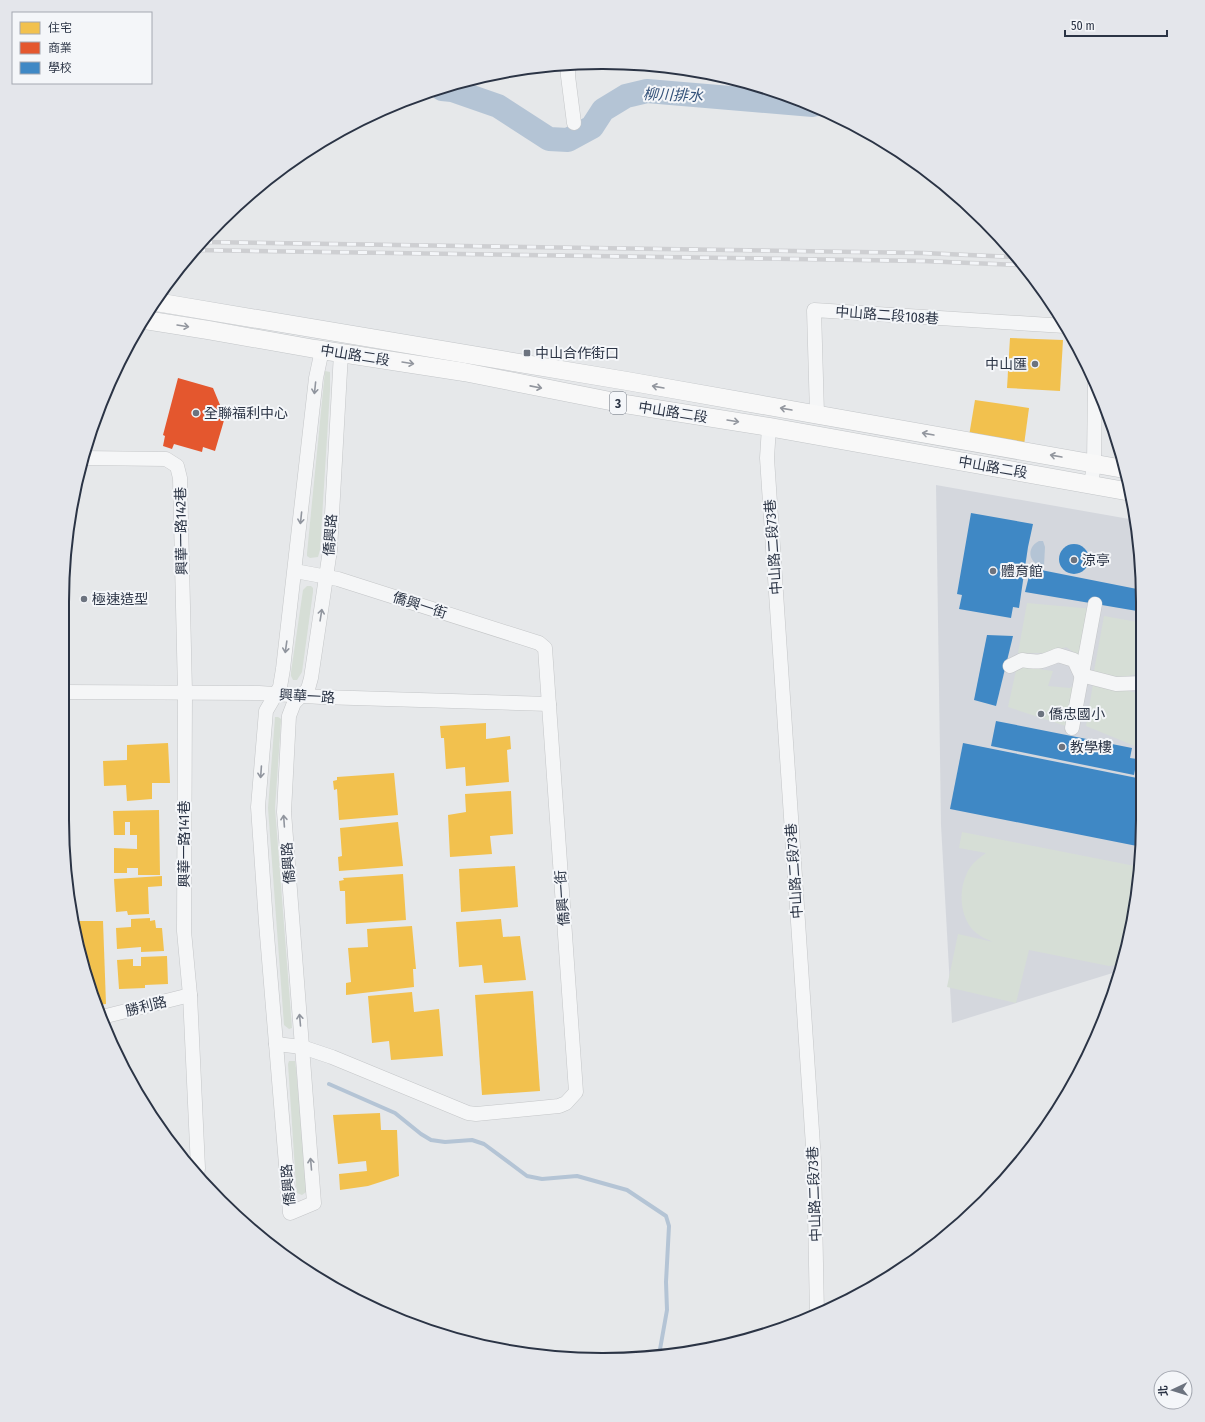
<svg xmlns="http://www.w3.org/2000/svg" width="1205" height="1422" viewBox="0 0 1205 1422" font-family="'Fira Sans Condensed','Noto Sans TC',sans-serif">
<rect width="100%" height="100%" fill="#e6e8ea"/>
<!-- built -->
<path fill="#d4d7dd" d="M936,485L1135,520L1143,602L1142,855L1119,971L952,1023L941,825Z"/>
<!-- green -->
<g fill="#d6ded6">
<path d="M325,371L330,372V390L320,550L318,557L310,558L307,556V553Z"/>
<path d="M307,586H311L313,588V592L302,672L297,680H293L291,676V672L303,590Z"/>
<path d="M1027,603L1094,609L1081,657L1066,647L1051,653H1018Z"/>
<path d="M1104,616L1143,623V673L1107,680L1094,671Z"/>
<path d="M1017,666L1053,671L1048,686L1070,688L1075,685L1072,728L1008,707Z"/>
<path d="M1093,684L1143,694L1142,749L1086,726Z"/>
<path d="M275,717H278L281,719V722L275,808L292,1028L289,1029L284,1025L268,808Z"/>
<path d="M962,832L1140,867L1120,965L1109,966L1029,950L1016,1003L947,987L958,934L993,942C987,939 980,937 974,931C960,917 958,891 967,873C971,864 979,858 986,853L959,848Z"/>
<path d="M289,1061H295L296,1068L306,1180V1192L302,1195L297,1193L296,1185L288,1064Z"/>
</g>
<!-- water -->
<path fill="#b4c4d5" d="M1039,541H1043L1045,547L1044,566C1029,565 1025,548 1039,541Z"/>
<!-- homes -->
<g fill="#f2c14e">
<path d="M1010,338L1063,340L1060,391L1007,388Z"/>
<path d="M975,400L1029,408L1024,445L969,436Z"/>
<path d="M486,723V739L510,736L511,749L507,750L509,782L466,786L465,767L446,769L444,738H441L440,726Z"/>
<path d="M168,743L170,783H152V799L127,801L126,785L104,786L103,761L127,760V745Z"/>
<path d="M394,773L398,815L339,820L337,789L334,790L333,781L337,780V777Z"/>
<path d="M511,791L513,834L490,836L492,854L450,857L448,815L466,812L465,794Z"/>
<path d="M159,810L160,875H138V868H127V873H114V848L137,849V835H130V822H125V835H114L113,811Z"/>
<path d="M398,822L403,866L339,871L338,857L342,856L340,828Z"/>
<path d="M515,866L518,907L461,912L459,869Z"/>
<path d="M403,874L406,920L346,924L345,891H340L339,881L344,880L343,878Z"/>
<path d="M162,876V886L148,887L149,914L128,915L127,911L116,912L114,879Z"/>
<path d="M150,918V921L155,920L156,928H162L164,951L141,952V947L117,949L116,928L131,927V919Z"/>
<path d="M501,919L503,937L520,936L526,980L484,983L482,965L459,967L456,922Z"/>
<path d="M75,921H103L106,1004L97,1005L80,959Z"/>
<path d="M412,926L416,969H413L414,987L346,995V983L351,982L348,948L368,947L367,929Z"/>
<path d="M167,956L168,984L145,985V988L119,989L117,960L133,959V966H141V957Z"/>
<path d="M533,991L540,1091L482,1095L475,995Z"/>
<path d="M412,992L414,1012L439,1009L443,1056L391,1060L389,1041L372,1043L368,996Z"/>
<path d="M380,1113L381,1130H397L399,1176L368,1186L340,1190L339,1174L367,1171L366,1161L338,1164L333,1115Z"/>
</g>
<!-- shops -->
<path fill="#e4572e" d="M178,378L213,388L225,417L215,451L203,447L202,452L174,444L172,449L163,446L165,436L163,435Z"/>
<!-- schools -->
<g fill="#3f88c5">
<path d="M971,513L1033,524L1028,547L1019,608L1013,607L1011,618L959,609L962,595L957,594Z"/>
<circle cx="1074" cy="559" r="15"/>
<path d="M1031,568L1142,590L1143,612L1025,592Z"/>
<path d="M987,635L1013,636L996,706L974,700Z"/>
<path d="M996,721L1132,748L1130,758L1137,759L1134,775L991,746Z"/>
<path d="M963,743L1142,779V847L950,809Z"/>
</g>
<g fill="none" stroke-linecap="round" stroke-linejoin="round">
<!-- stream -->
<path stroke="#b4c4d5" stroke-width="4" d="M329,1084L395,1113L421,1134L431,1140L445,1142L472,1140L484,1144L527,1176L542,1179L577,1176L627,1190L666,1216L669,1226L666,1282L667,1310L659,1355"/>
<!-- river -->
<path stroke="#b4c4d5" stroke-width="24" d="M442,89L452,90L498,106L549,139L568,140L592,127L603,110L626,96L647,91L813,105"/>
<!-- minor casing -->
<g stroke="#c4c6c8" stroke-width="15">
<g id="minor">
<path d="M568,65V76L574,123"/>
<path d="M322,350L316,378L283,669L280,687L266,711L258,807L266,923L290,1213L314,1203L284,812L289,716L294,703L308,689L311,678L330,550L341,353"/>
<path d="M817,414L814,310L1065,326"/>
<path d="M769,427L767,458L814,1161L817,1315"/>
<path d="M82,458L166,459L177,466L180,478L185,692L184,931L190,995L198,1168L197,1177"/>
<path d="M1091,485L1094,464L1095,382"/>
<path d="M1010,666L1022,660C1039,663 1042,662 1058,655L1074,660L1081,675L1116,684L1143,683"/>
<path d="M64,692L259,693L321,697L549,704"/>
<path d="M1072,728L1095,604"/>
<path d="M102,1017L190,995"/>
<path d="M276,1044L302,1047L332,1057L468,1113L476,1114L559,1106L566,1103L576,1092L545,648L539,643L338,579L295,571"/>
</g>
</g>
<!-- major casing -->
<g stroke="#c2c5c8" stroke-width="19">
<g id="major">
<path d="M156,302L627,381L1124,469"/>
<path d="M145,320L208,330L315,349L464,372L625,404L769,427L1131,492"/>
</g>
</g>
<!-- minor -->
<use href="#minor" stroke="#f5f6f7" stroke-width="14"/>
<!-- major -->
<use href="#major" stroke="#f8f8f8" stroke-width="18"/>
<!-- rail casing -->
<g stroke="#cecfd2" stroke-width="4.5">
<g id="rail">
<path d="M203,242L923,253L1014,257"/>
<path d="M196,250L923,261L1021,265"/>
</g>
</g>
<!-- rail -->
<use href="#rail" stroke="#f4f6f9" stroke-width="3" stroke-dasharray="9" stroke-linecap="butt"/>
</g>
<!-- one-way arrows -->
<defs><path id="oneway-shaft" d="M-6 0H5M1.5-3L5.5 0L1.5 3" fill="none" stroke-width="1.6" stroke-linecap="round" stroke-linejoin="round"/></defs>
<g stroke="#92969e">
<use href="#oneway-shaft" transform="translate(183 326) rotate(9)"/>
<use href="#oneway-shaft" transform="translate(408 363) rotate(9)"/>
<use href="#oneway-shaft" transform="translate(536 387) rotate(11)"/>
<use href="#oneway-shaft" transform="translate(658 387) rotate(-170)"/>
<use href="#oneway-shaft" transform="translate(786 409) rotate(-170)"/>
<use href="#oneway-shaft" transform="translate(733 421) rotate(9)"/>
<use href="#oneway-shaft" transform="translate(928 434) rotate(-170)"/>
<use href="#oneway-shaft" transform="translate(1056 456) rotate(-170)"/>
</g>
<g stroke="#90959e">
<use href="#oneway-shaft" transform="translate(315 388) rotate(96)"/>
<use href="#oneway-shaft" transform="translate(301 518) rotate(96)"/>
<use href="#oneway-shaft" transform="translate(321 615) rotate(-81)"/>
<use href="#oneway-shaft" transform="translate(286 647) rotate(98)"/>
<use href="#oneway-shaft" transform="translate(261 772) rotate(94)"/>
<use href="#oneway-shaft" transform="translate(284 821) rotate(-94)"/>
<use href="#oneway-shaft" transform="translate(300 1020) rotate(-95)"/>
<use href="#oneway-shaft" transform="translate(311 1164) rotate(-95)"/>
</g>
<!-- markers -->
<g fill="#6c737f" stroke="#f4f6f9" stroke-width="1.5">
<rect x="523" y="349" width="8" height="8" rx="2"/>
<circle cx="1035" cy="364" r="4"/>
<circle cx="196" cy="413" r="4"/>
<circle cx="1074" cy="560" r="4"/>
<circle cx="993" cy="571" r="4"/>
<circle cx="84" cy="599" r="4"/>
<circle cx="1041" cy="714" r="4"/>
<circle cx="1062" cy="747" r="4"/>
</g>
<g text-anchor="middle" stroke-width="4" stroke-linejoin="round" paint-order="stroke">
<!-- shield labels -->
<rect fill="#f4f6f9" stroke="#676e7b" stroke-width="1" x="610" y="392" width="16" height="22" rx="3"/>
<g font-size="13" font-weight="bold" fill="#2b3445">
<text x="618" y="408">3</text>
</g>
<!-- street labels -->
<g font-size="14" fill="#2b3445" stroke="#f4f6f9">
<text transform="translate(887 315) rotate(4)" y="5">中山路二段108巷</text>
<text transform="translate(355 355) rotate(9)" y="5">中山路二段</text>
<text transform="translate(673 412) rotate(9)" y="5">中山路二段</text>
<text transform="translate(993 467) rotate(10)" y="5">中山路二段</text>
<text transform="translate(181 531) rotate(-91)" y="5">興華一路142巷</text>
<text transform="translate(330 535) rotate(-86)" y="5">僑興路</text>
<text transform="translate(773 547) rotate(-94)" y="5">中山路二段73巷</text>
<text transform="translate(420 605) rotate(18)" y="5">僑興一街</text>
<text transform="translate(307 696) rotate(3)" y="5">興華一路</text>
<text transform="translate(184 844) rotate(-90)" y="5">興華一路141巷</text>
<text transform="translate(288 863) rotate(-94)" y="5">僑興路</text>
<text transform="translate(794 871) rotate(-94)" y="5">中山路二段73巷</text>
<text transform="translate(562 898) rotate(-94)" y="5">僑興一街</text>
<text transform="translate(146 1006) rotate(-14)" y="5">勝利路</text>
<text transform="translate(288 1185) rotate(-95)" y="5">僑興路</text>
<text transform="translate(814 1194) rotate(-92)" y="5">中山路二段73巷</text>
</g>
<!-- poi labels -->
<g font-size="14" fill="#2b3445" stroke="#f4f6f9" text-anchor="start">
<text x="535" y="358">中山合作街口</text>
<text x="1027" y="369" text-anchor="end">中山匯</text>
<text x="204" y="418">全聯福利中心</text>
<text x="1082" y="565">涼亭</text>
<text x="1001" y="576">體育館</text>
<text x="92" y="604">極速造型</text>
<text x="1049" y="719">僑忠國小</text>
<text x="1070" y="752">教學樓</text>
</g>
<!-- water labels -->
<g font-size="15" font-style="italic" fill="#34527a" stroke="#f4f6f9">
<text transform="translate(673 95) rotate(2)" y="5">柳川排水</text>
</g>
</g>
<!-- crop -->
<path d="M0 0H1205V1422H0ZM602 69H603A533 533 0 0 1 1136 602V820A533 533 0 0 1 603 1353H602A533 533 0 0 1 69 820V602A533 533 0 0 1 602 69Z" fill="#e4e6eb" fill-rule="evenodd"/>
<path fill="none" stroke="#2b3445" stroke-width="2" d="M602 69H603A533 533 0 0 1 1136 602V820A533 533 0 0 1 603 1353H602A533 533 0 0 1 69 820V602A533 533 0 0 1 602 69Z"/>
<!-- legend -->
<rect x="12" y="12" width="140" height="72" fill="#f4f6f9" stroke="#a4a8b1"/>
<rect x="20" y="22" width="20" height="12" fill="#f2c14e" stroke="#a4a8b1"/>
<text x="48" y="32" font-size="12" fill="#2b3445">住宅</text>
<rect x="20" y="42" width="20" height="12" fill="#e4572e" stroke="#a4a8b1"/>
<text x="48" y="52" font-size="12" fill="#2b3445">商業</text>
<rect x="20" y="62" width="20" height="12" fill="#3f88c5" stroke="#a4a8b1"/>
<text x="48" y="72" font-size="12" fill="#2b3445">學校</text>
<!-- north arrow -->
<g transform="translate(1173 1390) rotate(266)"><circle r="19" fill="#f4f6f9" stroke="#a4a8b1"/>
<path d="M0-3L7 15L0 10L-7 15Z" fill="#6c737f"/>
<text y="-6" font-size="11" font-weight="bold" text-anchor="middle" fill="#2b3445">北</text>
</g>
<!-- scale -->
<path d="M1065 30v6h102v-6" fill="none" stroke="#2b3445" stroke-width="2"/>
<text x="1071" y="30" font-size="12" fill="#2b3445" stroke="#f4f6f9" stroke-width="3" paint-order="stroke">50 m</text>
</svg>
